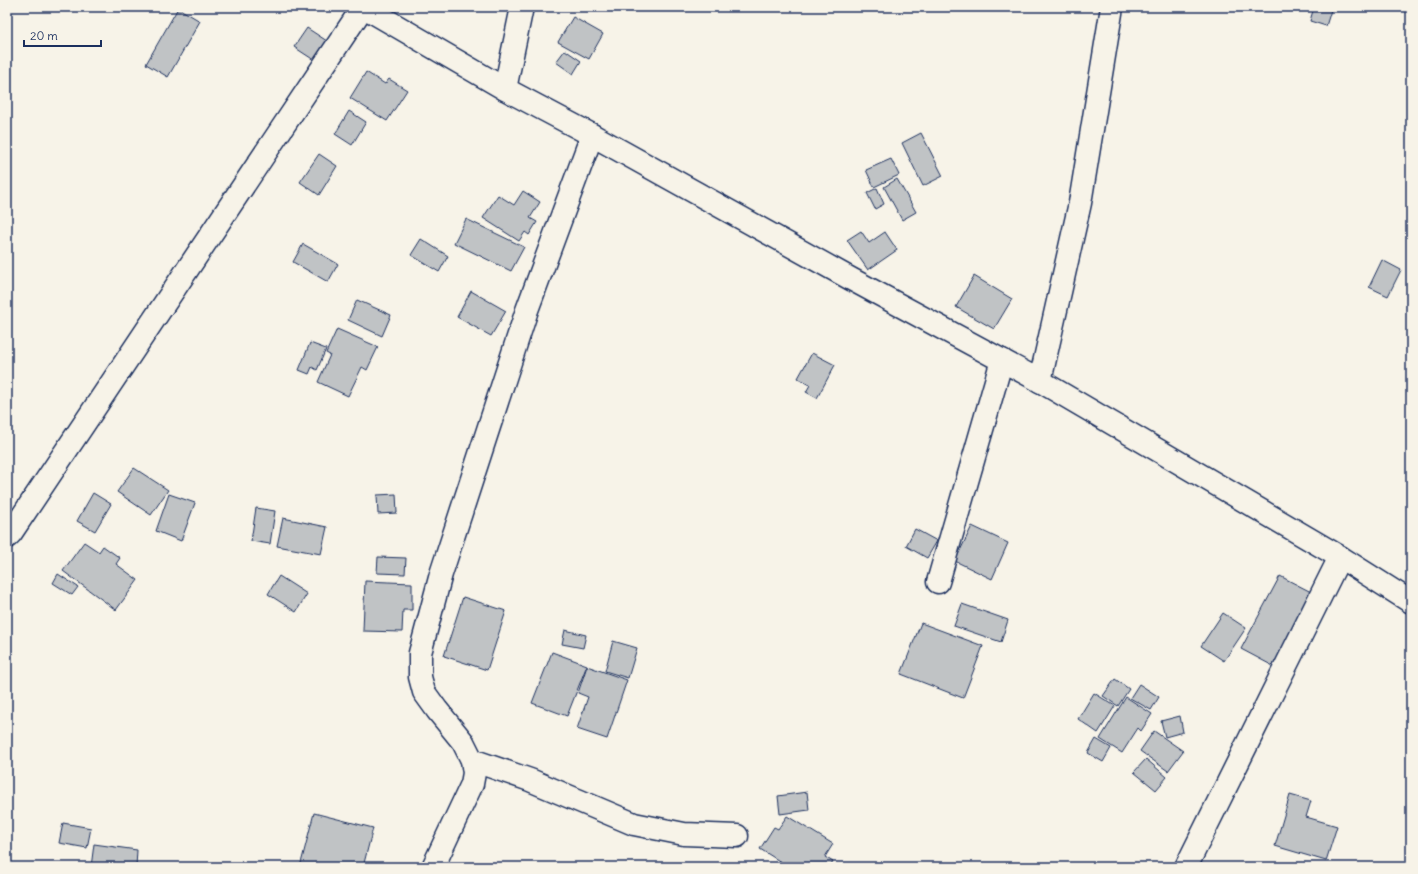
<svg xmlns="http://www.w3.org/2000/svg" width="1418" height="874" viewBox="0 0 1418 874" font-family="Delius,sans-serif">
<rect width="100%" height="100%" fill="#f7f3e8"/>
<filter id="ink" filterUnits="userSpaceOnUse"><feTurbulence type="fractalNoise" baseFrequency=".025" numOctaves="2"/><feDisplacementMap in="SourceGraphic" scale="8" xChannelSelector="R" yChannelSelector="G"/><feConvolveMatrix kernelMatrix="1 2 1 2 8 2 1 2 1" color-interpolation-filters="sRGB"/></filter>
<g filter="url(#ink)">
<!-- building -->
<g fill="#c0c3c5" stroke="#1b2f5e">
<path d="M1314,7H1332L1326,26L1310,21Z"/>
<path d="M178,8L200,21L168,77L146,64Z"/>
<path d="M573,17L603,34L589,59L558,42Z"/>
<path d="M307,28L330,43L317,62L294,47Z"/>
<path d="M565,50L581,61L573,74L556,62Z"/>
<path d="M366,72L385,84L389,79L407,90L387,121L350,98Z"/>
<path d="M349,111L366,122L352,145L335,134Z"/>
<path d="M921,133L943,176L923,186L902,143Z"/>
<path d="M319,154L337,166L319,195L300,182Z"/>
<path d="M891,159L899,175L874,187L866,170Z"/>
<path d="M897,179L916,212L902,220L884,187Z"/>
<path d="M877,188L884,204L875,209L867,193Z"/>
<path d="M523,191L540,202L530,218L537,222L529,235L525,232L519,241L483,218L498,195L514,205Z"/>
<path d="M466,219L524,247L511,271L454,243Z"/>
<path d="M861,231L869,243L885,232L897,250L868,270L847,240Z"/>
<path d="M421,239L448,256L439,272L411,255Z"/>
<path d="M303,244L338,264L328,282L293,262Z"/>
<path d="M1382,260L1401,270L1388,296L1369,287Z"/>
<path d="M974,276L1012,299L994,329L956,307Z"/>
<path d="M471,291L506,311L491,336L457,317Z"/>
<path d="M357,300L391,315L382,336L348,320Z"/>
<path d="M337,329L378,347L367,370L362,367L348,396L318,382L330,355L326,353Z"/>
<path d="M310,343L326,349L317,370L312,367L309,374L299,370Z"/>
<path d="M812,353L835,365L817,398L806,392L810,385L798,378Z"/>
<path d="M134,468L168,490L151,515L117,492Z"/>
<path d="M93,493L111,504L95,531L77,521Z"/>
<path d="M169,494L195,503L181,541L156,531Z"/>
<path d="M396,494L397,513L378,514L377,495Z"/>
<path d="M256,508L275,511L270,544L251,541Z"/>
<path d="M283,518L327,527L321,554L277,546Z"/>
<path d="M972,526L1008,543L992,579L955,561Z"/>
<path d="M915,529L937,541L927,558L906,546Z"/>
<path d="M84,542L99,552L103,546L120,558L116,564L138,580L116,610L63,571Z"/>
<path d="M378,557L406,558L405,574L377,573Z"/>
<path d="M58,574L78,587L72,595L53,583Z"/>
<path d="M279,576L307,594L296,612L268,594Z"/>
<path d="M1280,576L1313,593L1275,667L1241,649Z"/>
<path d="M365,581L412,583V610H403L402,632L363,631Z"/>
<path d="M463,597L506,611L487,670L444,656Z"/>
<path d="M962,604L1008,620L1001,642L954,626Z"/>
<path d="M1223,613L1246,628L1224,661L1201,646Z"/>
<path d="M921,623L983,646L963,698L901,674Z"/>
<path d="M565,630L586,635L583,648L562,644Z"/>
<path d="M613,641L637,648L628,678L605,671Z"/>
<path d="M552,652L587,665L567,716L532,703Z"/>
<path d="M587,666L627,680L607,739L577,729L588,697L578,693Z"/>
<path d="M1115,679L1129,689L1118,706L1103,696Z"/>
<path d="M1139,684L1159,697L1151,710L1130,698Z"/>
<path d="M1094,693L1115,706L1098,733L1078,719Z"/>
<path d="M1126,697L1152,714L1141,731L1138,728L1122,753L1100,739Z"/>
<path d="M1180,716L1183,732L1165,737L1161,721Z"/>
<path d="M1154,731L1183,751L1168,771L1140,751Z"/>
<path d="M1096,739L1111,748L1103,762L1088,753Z"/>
<path d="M1146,759L1167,777L1156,790L1134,772Z"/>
<path d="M807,792L809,810L780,814L778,796Z"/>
<path d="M1290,795L1311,801L1306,817L1337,826L1326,861L1275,846Z"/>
<path d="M314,813L373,828L363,867H300Z"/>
<path d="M787,816L833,844L825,857L833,862L830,867H789L760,849L774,827L778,829Z"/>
<path d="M63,823L91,828L87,848L59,843Z"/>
<path d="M94,844L137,850L136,867H91Z"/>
</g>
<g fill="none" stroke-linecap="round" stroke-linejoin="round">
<!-- minor casing -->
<g stroke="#1b2f5e" stroke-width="25">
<g id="minor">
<path d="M364,7L505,89L592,135L851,279L1040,381L1340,557L1411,602"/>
<path d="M505,89L522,7"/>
<path d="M1040,381L1080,203L1112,7"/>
<path d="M7,537L11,533L363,7"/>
<path d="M938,582L1002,360"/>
<path d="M472,760L530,780L634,824L684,834L737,836"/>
<path d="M433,867L472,784L474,773L472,760L463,742L437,710L424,692L420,677V653L441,574L527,310L592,135"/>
<path d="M1186,867L1340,557"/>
</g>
</g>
<!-- minor -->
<use href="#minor" stroke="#f7f3e8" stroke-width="22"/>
</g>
</g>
<!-- margin -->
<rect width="1418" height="874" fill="none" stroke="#f7f3e8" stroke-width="24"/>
<rect x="12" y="12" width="1394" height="850" fill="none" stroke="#1b2f5e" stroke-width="1.5" filter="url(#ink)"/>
<!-- scale -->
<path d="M24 40v6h77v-6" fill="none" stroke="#1b2f5e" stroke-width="2"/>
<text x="30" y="40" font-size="12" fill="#1b2f5e" stroke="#f7f3e8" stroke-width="3" paint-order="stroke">20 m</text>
</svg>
